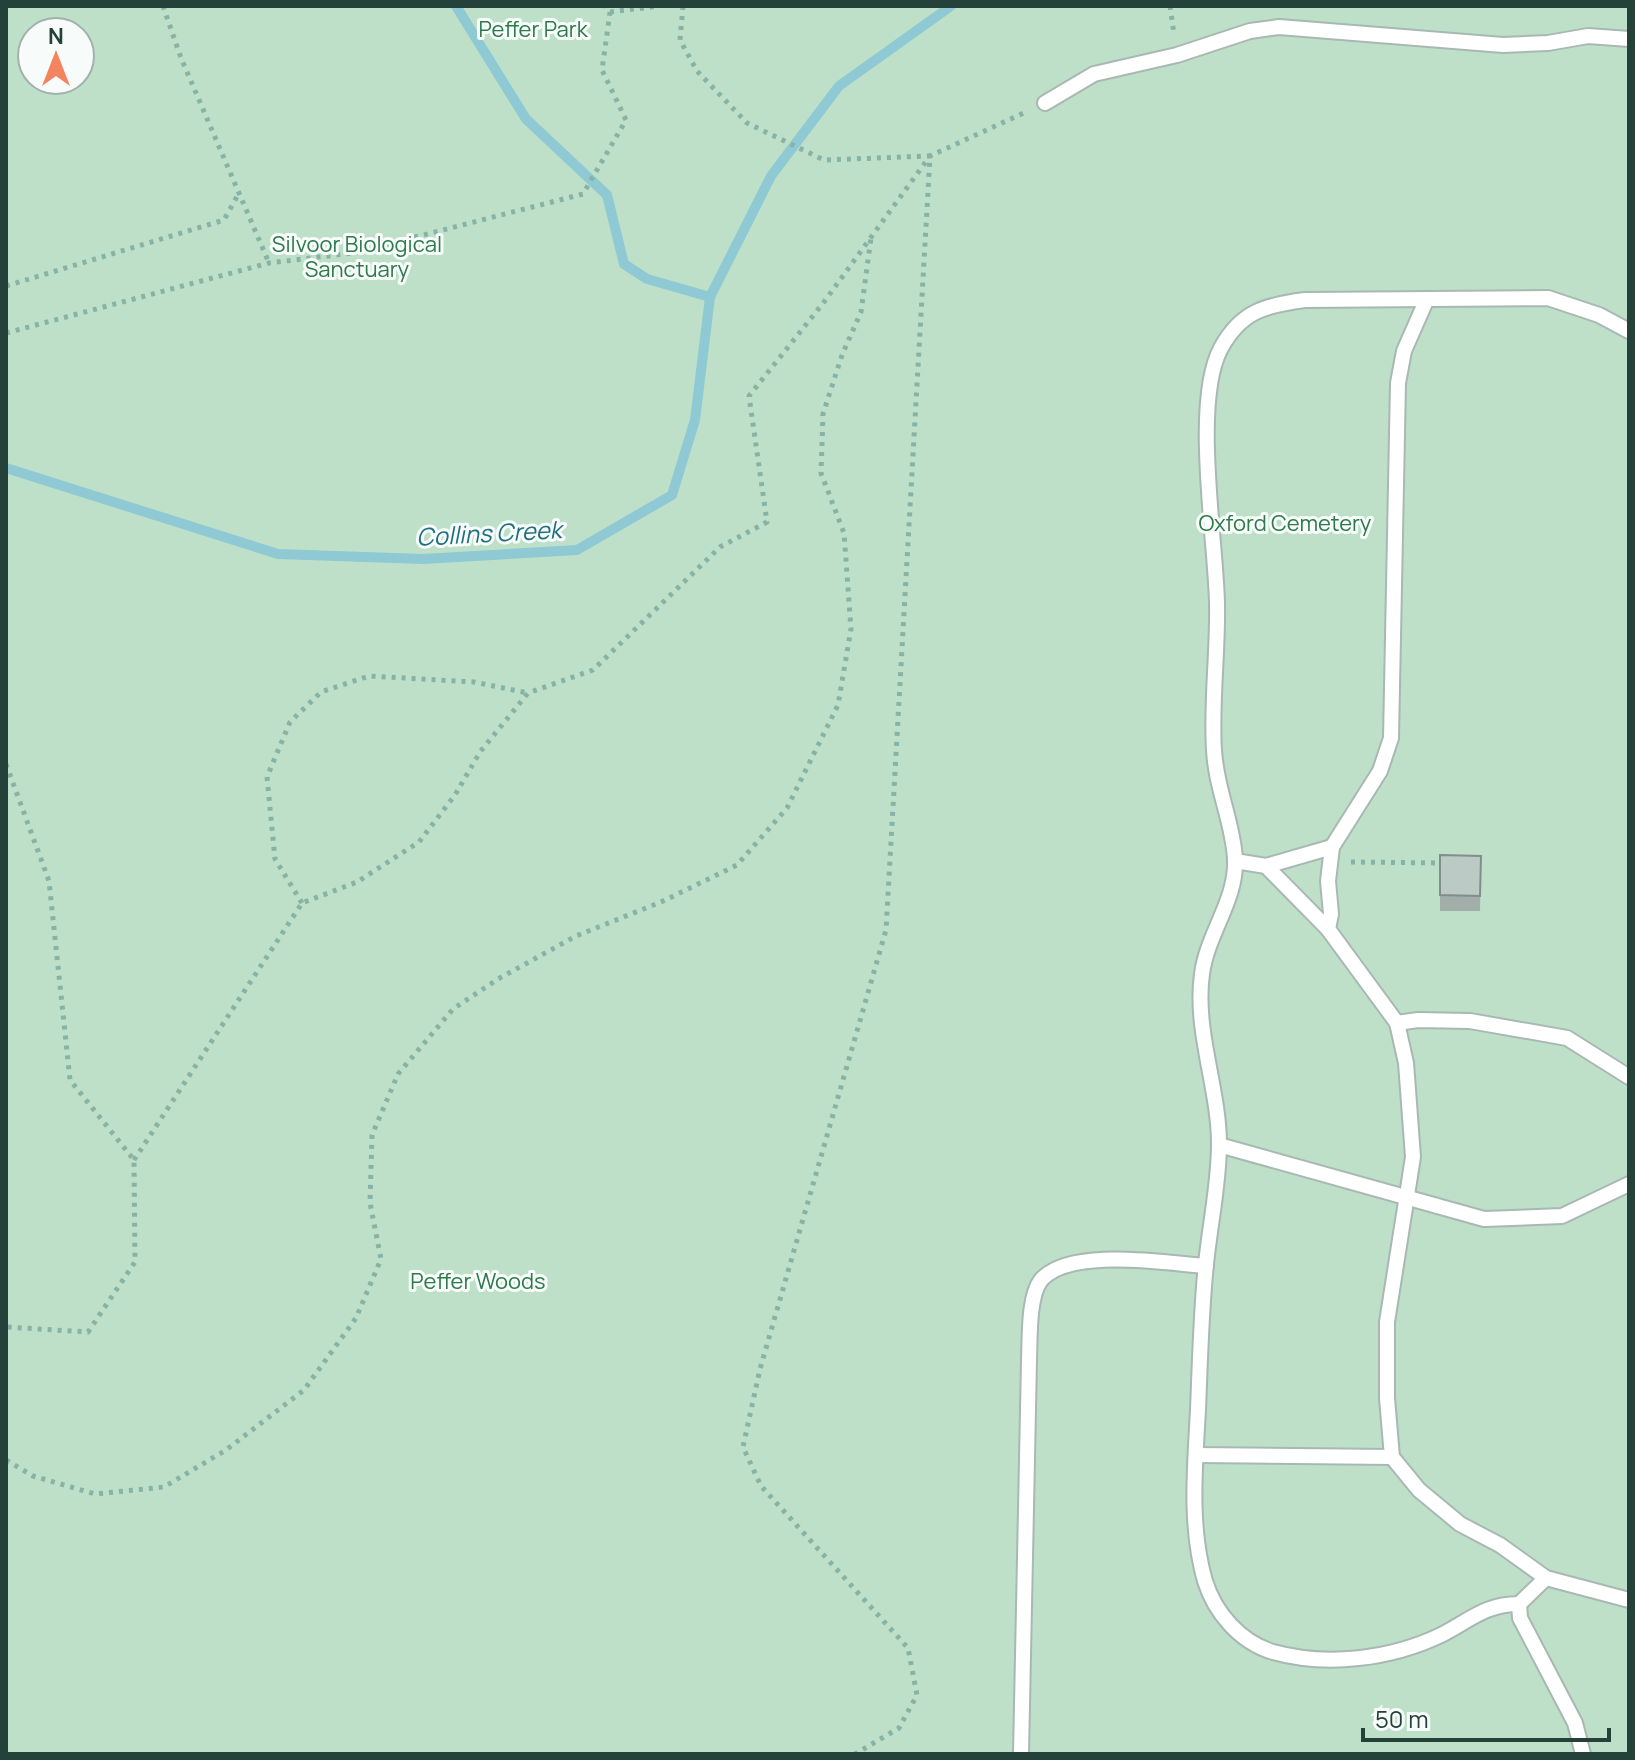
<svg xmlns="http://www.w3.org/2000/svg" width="1635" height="1760" viewBox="0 0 1635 1760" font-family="Manrope,sans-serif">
<rect width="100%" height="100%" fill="#e6efeb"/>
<!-- green -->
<path fill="#bfe0c8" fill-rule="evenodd" d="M6,6H1629V1754H6ZM32,32H80V80H32Z"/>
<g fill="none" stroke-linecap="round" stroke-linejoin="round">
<!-- stream -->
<g stroke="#8ec9d4" stroke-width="10">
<path d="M456,6L526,119L607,195L624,264L647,279L710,297"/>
<path d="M6,468L278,554L423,559L577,550L672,495L695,420L710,297L771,176L839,86L951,6"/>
</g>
<!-- service casing -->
<g stroke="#a8b8b2" stroke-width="18">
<g id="service">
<path d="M1045,103L1094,74L1177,55L1250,31L1279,27L1503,45L1548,43L1588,36L1629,39"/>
<path d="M1235,861L1266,866L1332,847"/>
<path d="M1266,866L1328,929L1397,1023L1406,1063L1413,1157L1387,1322V1398L1392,1457L1419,1490L1460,1524L1500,1545L1546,1578L1629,1600"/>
<path d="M1328,929L1331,914L1328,881L1332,847L1380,771L1391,738L1398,383L1404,351L1426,301"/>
<path d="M1397,1023L1418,1020L1470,1021L1567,1038L1629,1077"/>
<path d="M1219,1145L1484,1219L1562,1216L1629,1184"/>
<path d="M1196,1455L1392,1457"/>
<path d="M1546,1578L1519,1604C1485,1604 1469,1621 1441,1635C1391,1659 1327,1667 1273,1652C1240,1642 1215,1613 1205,1581C1189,1526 1195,1466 1198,1410C1200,1361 1201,1312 1206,1264C1210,1224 1219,1184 1219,1144C1219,1088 1194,1030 1202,974C1207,934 1237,900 1235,859C1233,822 1216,789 1214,750C1211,702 1218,652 1217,604C1216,541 1192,401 1221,348C1241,311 1266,305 1305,300L1548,298L1599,315L1629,331"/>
<path d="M1519,1604L1520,1618L1575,1723L1583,1754"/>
<path d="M1021,1754L1029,1360C1030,1339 1028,1297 1041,1280C1070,1247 1165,1263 1206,1266"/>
</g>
</g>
<!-- path -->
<g stroke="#86b3a5" stroke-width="5" stroke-dasharray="4 6" stroke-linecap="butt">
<path d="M163,6L181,58L269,263"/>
<path d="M683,6L680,40L697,71L747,123L824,160L930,156L886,930L760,1369L743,1447L761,1486L908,1648L917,1695L899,1728L855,1754"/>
<path d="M1170,6L1174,34"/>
<path d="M610,12L660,6"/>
<path d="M6,286L224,220L239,193"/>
<path d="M6,333L269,263L353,253L583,194L626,120L602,70L610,12L605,6"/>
<path d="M6,764L49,881L70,1080L134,1160L135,1262L88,1332L6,1327"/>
<path d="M1351,862L1445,863"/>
<path d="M302,903L275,859L267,777L290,722L321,692L369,676L474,682L528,693"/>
<path d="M134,1160L302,903L357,882L419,842L455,795L480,752L528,693L593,670L720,547L767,522L749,396L824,302L930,156L1028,111"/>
<path d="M6,1460L33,1476L95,1494L164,1487L226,1450L304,1390L356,1318L381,1259L370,1203L372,1135L398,1074L453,1009L498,979L576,936L661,902L737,865L787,808L838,705L851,629L844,533L821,473L823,414L842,355L861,312L871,238"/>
</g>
<!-- service -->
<use href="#service" stroke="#fff" stroke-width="14"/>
</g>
<!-- wall -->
<path fill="#a1aea9" d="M1440,855L1481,856L1480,911H1440Z"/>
<!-- building -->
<path fill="#bbcac4" stroke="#838d89" stroke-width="2" d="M1440,855L1481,856L1480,896L1440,895Z"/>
<g text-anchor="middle" stroke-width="6" stroke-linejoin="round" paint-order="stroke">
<!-- park labels -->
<g font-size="22" fill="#2d7a4b" stroke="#f7fbf9">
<text x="533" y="37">Peffer Park</text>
<text x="357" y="252">Silvoor Biological<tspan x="357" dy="25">Sanctuary</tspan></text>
<text x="1285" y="531">Oxford Cemetery</text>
<text x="478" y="1289">Peffer Woods</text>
</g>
<!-- water labels -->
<g font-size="24" font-style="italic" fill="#1c6f80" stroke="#f7fbf9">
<text transform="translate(489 534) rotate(-3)" y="8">Collins Creek</text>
</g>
</g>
<!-- border -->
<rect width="1635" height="1760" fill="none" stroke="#24423a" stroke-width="16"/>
<!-- north arrow -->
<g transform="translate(56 56)"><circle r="38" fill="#f7fbf9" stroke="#a3b1ad" stroke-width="2"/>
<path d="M0-6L14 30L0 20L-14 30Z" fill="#f4845f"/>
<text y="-12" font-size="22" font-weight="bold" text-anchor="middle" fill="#24423a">N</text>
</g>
<!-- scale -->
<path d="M1363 1728v12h246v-12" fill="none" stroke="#24423a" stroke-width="4"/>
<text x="1375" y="1728" font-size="24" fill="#24423a" stroke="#f7fbf9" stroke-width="6" paint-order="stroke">50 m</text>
</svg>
